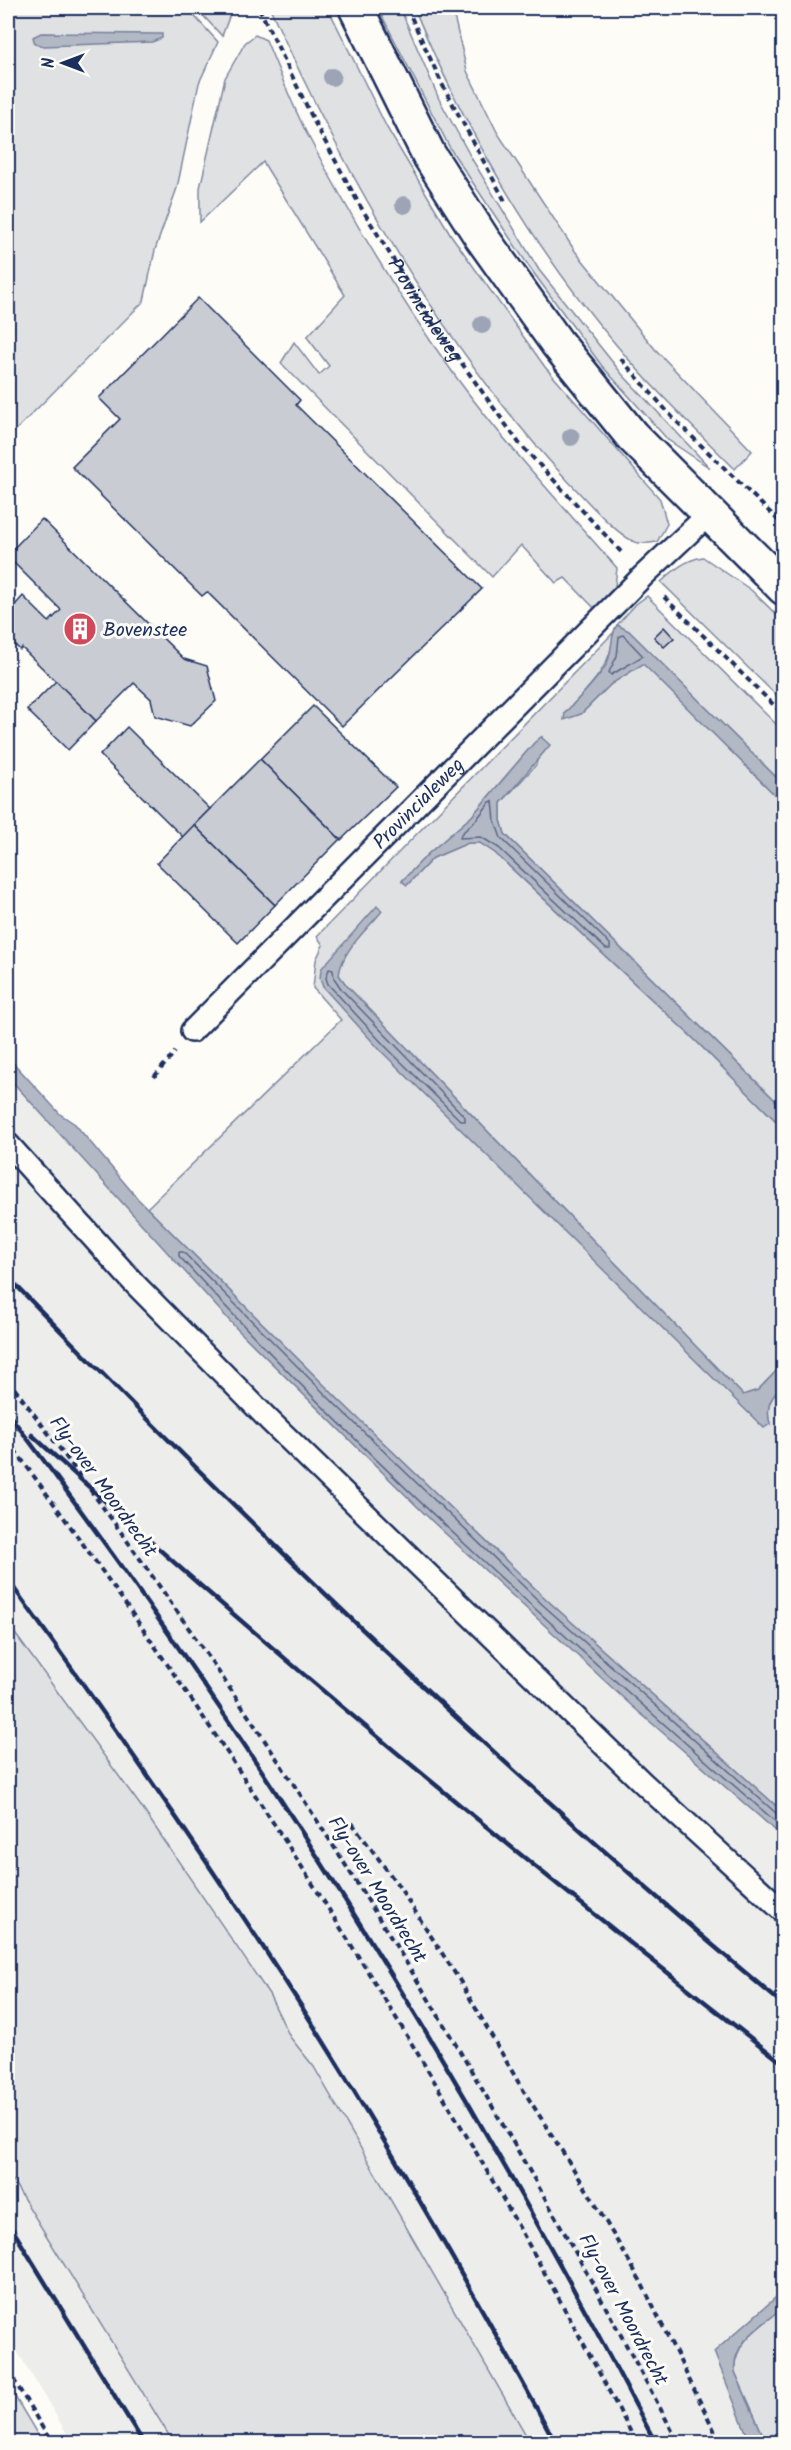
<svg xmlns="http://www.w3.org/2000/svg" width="791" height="2450" viewBox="0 0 791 2450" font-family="Kalam,sans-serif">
<rect width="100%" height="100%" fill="#fdfcf7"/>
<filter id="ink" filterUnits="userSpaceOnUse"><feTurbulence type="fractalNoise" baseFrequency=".0167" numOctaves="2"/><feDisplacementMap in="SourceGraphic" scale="12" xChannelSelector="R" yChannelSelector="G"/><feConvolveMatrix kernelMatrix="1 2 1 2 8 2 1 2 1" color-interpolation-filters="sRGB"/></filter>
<g filter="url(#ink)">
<!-- built -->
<path fill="#edeeec" d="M8,1077L237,1329L434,1523L632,1706L784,1837L783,2301L761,2442H72L8,2336Z"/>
<!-- green -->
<g fill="#e0e1e3" stroke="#7e88a0" stroke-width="1.5">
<path d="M8,8H187L218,42L199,83L177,188L155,250L144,301L8,438Z"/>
<path d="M196,8H229V17L222,36Z"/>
<path d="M270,8H328L387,128L451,235L545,367L660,499L667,524L657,542C651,543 644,544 639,543C621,541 582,495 568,481C444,349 344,173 270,8Z"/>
<path d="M378,8H400L439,99L473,161L539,270L622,374L710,468L668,440L602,366L530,268L451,150Z"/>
<path d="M414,8H452L467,71L497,132L575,251L655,349L752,451L735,469C695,429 654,390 618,347C533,248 464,128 414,8Z"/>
<path d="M255,35L266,40C279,71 291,102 306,132C350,216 400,300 456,377C505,444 562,505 617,568L614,595L598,612L565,578L556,583L521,545L492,577L281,363L294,342L319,375L329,366L307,337L345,295L263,162L200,222V188L225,78L245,43Z"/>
<path d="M703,557L751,590L783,621V702L661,582C674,570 685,560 703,557Z"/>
<path d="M647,596L783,731V784L629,631L617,625L636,604Z"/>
<path d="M613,633C613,668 586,689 565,713L581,714L611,684L643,663L783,803V1108L505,834L501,820V803L536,765L542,737L534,743L472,816L429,853L402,881L407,885L433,858L468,843H480L495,853L694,1039L783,1128V1364L758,1390L743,1395L347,986L339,975L340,965L346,954L321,969L770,1424C765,1405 771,1398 783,1384V1812L547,1600L340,1401L147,1208L341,1020L313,988L316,960L323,945L317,936Z"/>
<path d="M8,1624L140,1805L269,1994L290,2037L314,2067L530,2442H173L8,2173Z"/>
<path d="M783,2308V2442H766L735,2372C732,2342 763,2325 783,2308Z"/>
<path d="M8,2385L42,2442H8Z"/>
</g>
<!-- water -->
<g fill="#b3b8c5" stroke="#76819c" stroke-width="1.5">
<path d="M41,33L162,34V38L152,42L44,46L35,44L33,37Z"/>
<path d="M617,625L629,631L783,784V803L643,664L611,684L581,714L564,720L565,713C578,698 596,683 606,665C613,653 610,634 617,625Z"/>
<path d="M541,737L550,745L501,803V820L505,834L783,1108V1128L694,1039L495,853L480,843H468L433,858L407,885L402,881L429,853L472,816L534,743Z"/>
<path d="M377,906L382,911C367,930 342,950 339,975L347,986L743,1395L758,1390L783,1364V1384C771,1398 765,1405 770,1424L764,1428L380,1050L323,987L320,979L321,969Z"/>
<path d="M8,1057L60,1114L75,1124L138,1199L340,1401L547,1600L783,1812V1837L632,1706L434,1523L237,1329L8,1077Z"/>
<path d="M783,2291V2308C763,2325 731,2342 735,2372L766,2442H750L714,2352Z"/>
</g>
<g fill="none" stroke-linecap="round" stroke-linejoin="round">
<!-- shore -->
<g stroke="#586687" stroke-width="1.5">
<path d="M623,635L643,656L611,675L609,672L617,656L619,637Z"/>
<path d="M493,801L495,821L501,838L610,944V949H606L499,848L481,837L460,838L461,834L477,819L490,802Z"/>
<path d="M329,969L333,970L334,978L342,990L465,1117V1121H461L385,1046L328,984L326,978Z"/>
<path d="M784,1815L777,1814L543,1605L336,1405L183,1252H179V1256C366,1462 574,1647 784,1829"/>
</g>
</g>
<!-- building -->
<g fill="#c9ccd3" stroke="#1b2f5e" stroke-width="1.5">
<path d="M198,298L300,400L296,405L482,589L342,726L207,592L202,596L72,467L120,419L99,398Z"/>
<path d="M42,519L184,659L207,666L216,701L190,726L155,716L151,699L134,683L96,721L22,648L20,650L8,638V613L23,596L49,622L61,610L8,557V554Z"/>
<path d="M664,627L674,638L664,647L654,637Z"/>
<path d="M56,681L96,721L68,750L27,710Z"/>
<path d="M313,706L396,787L341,840L260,759Z"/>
<path d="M127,727L210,809L183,837L100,755Z"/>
<path d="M260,759L340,839L275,905L194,825Z"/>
<path d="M194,825L275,905L238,943L157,863Z"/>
</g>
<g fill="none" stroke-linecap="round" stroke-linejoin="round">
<!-- lane casing -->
<g stroke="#1b2f5e" stroke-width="26">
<g id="lane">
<path id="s2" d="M192,1031L643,576L709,514"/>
<path d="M8,1144L134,1283L269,1420L643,1783L784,1912"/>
</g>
</g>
<!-- secondary casing -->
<g stroke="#1b2f5e" stroke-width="38">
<path id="secondary" d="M356,8L429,155L482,238L557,343L632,436L784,588"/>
</g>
<!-- path -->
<g stroke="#1b2f5e" stroke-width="4" stroke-dasharray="6 4.5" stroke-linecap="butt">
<path id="s1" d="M259,8L315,123L359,204L430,319L519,443L624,555"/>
<path d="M407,8L442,84L505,201"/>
<path d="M621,359L674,419L784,526"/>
<path d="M664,597L784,715"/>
<path d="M154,1077L175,1052"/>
<path d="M8,1441C244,1760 452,2091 636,2442"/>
<path d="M352,1823L398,1885L460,1981L520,2085L590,2195L640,2280L720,2442"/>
<path d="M8,2370L51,2442"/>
</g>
<!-- lane -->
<use href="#lane" stroke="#fdfcf7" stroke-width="21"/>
<!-- secondary -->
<use href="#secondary" stroke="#fdfcf7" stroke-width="33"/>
<!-- rail -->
<g stroke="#1b2f5e" stroke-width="4.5">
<path d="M8,1277C255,1532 510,1778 784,2005"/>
<path d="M8,1413C254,1736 468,2082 655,2442"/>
<path d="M32,1435C273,1656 526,1863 784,2064"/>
<path d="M8,1580C113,1724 215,1870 310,2020C397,2158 478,2300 555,2442"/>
<path d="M8,2222L143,2442"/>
</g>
<!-- path-bridge -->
<path stroke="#1b2f5e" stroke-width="4" stroke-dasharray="6 4.5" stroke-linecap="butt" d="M8,1380C263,1713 483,2071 678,2442"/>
</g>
<!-- trees -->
<g fill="#9ca4b5">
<circle cx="332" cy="77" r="9"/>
<circle cx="404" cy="205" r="9"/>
<circle cx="482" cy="325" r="9"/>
<circle cx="571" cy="437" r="9"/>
</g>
</g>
<!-- icons -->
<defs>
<g id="building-disc" transform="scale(1.725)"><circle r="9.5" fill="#d1495b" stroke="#fdfcf7"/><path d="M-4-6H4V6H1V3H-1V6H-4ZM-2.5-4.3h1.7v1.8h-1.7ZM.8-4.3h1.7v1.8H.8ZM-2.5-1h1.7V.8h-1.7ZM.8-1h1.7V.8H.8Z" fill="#fff"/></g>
</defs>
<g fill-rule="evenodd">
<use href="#building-disc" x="80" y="629"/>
</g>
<g text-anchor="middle" stroke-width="6" stroke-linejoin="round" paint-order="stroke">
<!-- street labels -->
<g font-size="20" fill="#1b2f5e" stroke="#fdfcf7">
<text dy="7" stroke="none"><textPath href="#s1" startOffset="345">Provincialeweg</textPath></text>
<text dy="7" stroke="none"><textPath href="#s2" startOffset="321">Provincialeweg</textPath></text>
<text transform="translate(104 1486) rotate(54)" y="7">Fly-over Moordrecht</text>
<text transform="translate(378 1889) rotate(58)" y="7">Fly-over Moordrecht</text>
<text transform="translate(624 2309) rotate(62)" y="7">Fly-over Moordrecht</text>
</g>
<!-- poi labels -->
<g font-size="20" fill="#1b2f5e" stroke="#fdfcf7" text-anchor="start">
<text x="103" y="636">Bovenstee</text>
</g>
</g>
<!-- margin -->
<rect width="791" height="2450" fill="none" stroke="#fdfcf7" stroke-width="30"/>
<rect x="15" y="15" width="761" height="2420" fill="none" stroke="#1b2f5e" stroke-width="2" filter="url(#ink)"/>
<!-- north arrow -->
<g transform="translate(63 63) rotate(270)" stroke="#fdfcf7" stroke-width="4.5" paint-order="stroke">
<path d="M0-4.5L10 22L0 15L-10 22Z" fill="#1b2f5e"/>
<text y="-9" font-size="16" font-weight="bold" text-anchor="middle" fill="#1b2f5e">N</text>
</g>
</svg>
